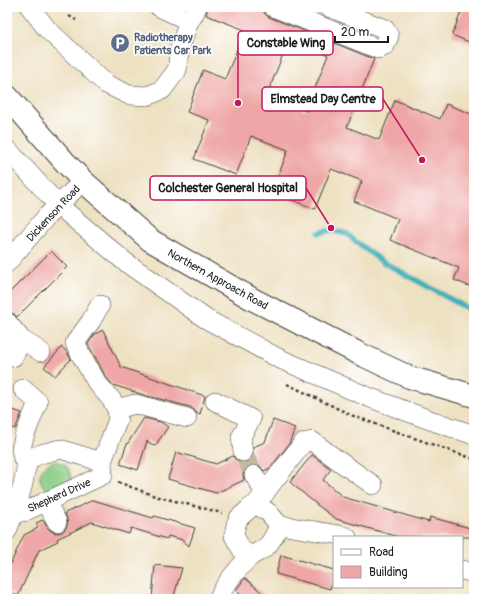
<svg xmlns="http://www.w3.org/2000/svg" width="481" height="606" viewBox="0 0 481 606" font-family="Pangolin,sans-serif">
<rect width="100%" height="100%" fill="#fff"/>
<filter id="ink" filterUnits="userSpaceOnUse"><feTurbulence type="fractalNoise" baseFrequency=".025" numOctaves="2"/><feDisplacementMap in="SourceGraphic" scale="8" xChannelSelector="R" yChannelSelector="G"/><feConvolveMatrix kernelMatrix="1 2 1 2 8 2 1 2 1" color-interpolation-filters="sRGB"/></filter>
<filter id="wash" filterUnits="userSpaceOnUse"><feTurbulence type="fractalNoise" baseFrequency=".012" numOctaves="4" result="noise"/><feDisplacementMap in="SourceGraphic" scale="16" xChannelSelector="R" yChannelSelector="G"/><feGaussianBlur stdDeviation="0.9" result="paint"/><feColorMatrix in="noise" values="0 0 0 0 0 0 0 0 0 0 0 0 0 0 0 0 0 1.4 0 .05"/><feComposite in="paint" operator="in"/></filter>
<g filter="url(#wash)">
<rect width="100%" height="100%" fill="#eee1c2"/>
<!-- green -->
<path fill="#8bce87" stroke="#547552" d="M52,462C65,461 70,467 71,480L51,492C36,485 36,469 52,462Z"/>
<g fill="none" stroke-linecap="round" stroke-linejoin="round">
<!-- stream -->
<path stroke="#3fb0b7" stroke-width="5.5" d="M319,233L331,230L347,234L356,242L383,262L474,312"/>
</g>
<g id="blocks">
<!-- building -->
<g fill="#eea7a6" fill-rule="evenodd">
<path d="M208,7H258L262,9L265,14L269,17L374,59L347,127L379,140L395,100L440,119L446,104L474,115V288L454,280L459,268L390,240L398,219L354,201L362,181L331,169L315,209L272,192L288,150L251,136L236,175L194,159L209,120L187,112L203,70L225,79L245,30L206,15ZM289,39L328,55L306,111L267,95Z"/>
<path d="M463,7H474V44L452,35Z"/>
<path d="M51,251L67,267L17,317L15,315L7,310V295Z"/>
<path d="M103,330L121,367L205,396L200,414L196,413L194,410L190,407L144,395L113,385L106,377L88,344L95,334Z"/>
<path d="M62,347L67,352L71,359L55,376L44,367Z"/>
<path d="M7,408L22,413L15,429L7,426Z"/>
<path d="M144,418L161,422L168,427L155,446L147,441L138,470L120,464L126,446Z"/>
<path d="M273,420L295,428L289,444L270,468L264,471L259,465L254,464L249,465L244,470L243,475L244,480L216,493L168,479L176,452L216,464L233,456L235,459L239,462L245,463L249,461L253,456V447L265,442Z"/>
<path d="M312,455L331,469L323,480L343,497L429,522L430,517L474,529V537H399L336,519L316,504L290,482Z"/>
<path d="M93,500L153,518L154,516L195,528L189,546L183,540L168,536L167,539L131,528L129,534L92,522L57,539L58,541L39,550L18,596L7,591V571L24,535L38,528L36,523L43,520L47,527L51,531L56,533L62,532L66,528L68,523L65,513Z"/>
<path d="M281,555L334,570V576L330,589L276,574Z"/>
<path d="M155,565L182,568L173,599H152Z"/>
<path d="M245,578L269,599H245L236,590Z"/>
</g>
</g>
</g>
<g filter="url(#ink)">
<use href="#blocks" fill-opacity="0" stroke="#3c3a35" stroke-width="1"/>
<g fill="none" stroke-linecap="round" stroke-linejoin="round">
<!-- minor-tunnel -->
<path stroke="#c4baa1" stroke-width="19" stroke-dasharray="19 10" stroke-linecap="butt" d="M243,452L254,475"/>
<!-- minor casing -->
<g stroke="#3c3a35" stroke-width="20">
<g id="minor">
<path d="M30,7L47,29L106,84L129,95L147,96L162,90L177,70L178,65L179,50L189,21L193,16L197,7"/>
<path d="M159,7L189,21"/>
<path d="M273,7L378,49L385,46L389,36L385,29L328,7"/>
<path d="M7,149L58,205L124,261L206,319L278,358L368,397L430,420L474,435"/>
<path d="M7,263L47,216L83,181"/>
<path d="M100,305L91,321L75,343L81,355L97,383L111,399L117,409L118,419L102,462"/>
<path d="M7,322L22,340L32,346L41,352"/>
<path d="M13,357L22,340"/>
<path d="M23,389L38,402L24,437L21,449L23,459L29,461"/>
<path d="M215,401L251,419L241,437L243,452"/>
<path d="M117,409L135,404L187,418"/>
<path d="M254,475L265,493"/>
<path d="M46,501L57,522"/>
<path d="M256,504L269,513L279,525L340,535L347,537"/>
<path d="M7,531L15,511L24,512L103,475L102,462L60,449L41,454L33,457L29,461L26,468L23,484L15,511"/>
<path d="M251,556L242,550L234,536L236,524L239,518L250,508L256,504L303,443L312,441L336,459L373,485"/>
<path d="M462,570L474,573"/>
<path d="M218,599C225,584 238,568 250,557C255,553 261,551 266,547C272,542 276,532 279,525"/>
</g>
</g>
<!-- major casing -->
<g stroke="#3c3a35" stroke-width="24">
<path id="major" d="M7,96L64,161L83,181L150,240L254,300L360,354L409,377L474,396"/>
</g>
<!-- path -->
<g stroke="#3c3a35" stroke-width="2.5" stroke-dasharray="3 3" stroke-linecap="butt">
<path d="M69,16L76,20"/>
<path d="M287,384L351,415L414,438L474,459"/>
<path d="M118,482L155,496L222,513"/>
</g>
<!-- minor -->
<use href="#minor" stroke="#fff" stroke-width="19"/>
<!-- major -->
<use href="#major" stroke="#fff" stroke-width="22"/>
</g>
</g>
<!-- icons -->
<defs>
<g id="parking-disc" transform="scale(1)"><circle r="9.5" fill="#5c6f8a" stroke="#fff"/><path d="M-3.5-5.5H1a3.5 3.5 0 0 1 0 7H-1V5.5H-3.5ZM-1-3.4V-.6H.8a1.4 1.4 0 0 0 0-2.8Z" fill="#fff"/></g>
</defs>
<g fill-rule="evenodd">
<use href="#parking-disc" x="120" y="43"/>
</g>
<g text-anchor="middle" stroke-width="3" stroke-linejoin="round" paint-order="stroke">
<!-- service labels -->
<g font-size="11" font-weight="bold" fill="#4e5e75" stroke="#fff" text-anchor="start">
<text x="134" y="41">Radiotherapy<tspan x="134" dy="13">Patients Car Park</tspan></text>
</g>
<!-- street labels -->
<g font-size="11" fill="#1c1c1c" stroke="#fff">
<text transform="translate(53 213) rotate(-47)" y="4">Dickenson Road</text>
<text transform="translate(218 279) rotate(29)" y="4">Northern Approach Road</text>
<text transform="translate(59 495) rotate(-24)" y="4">Shepherd Drive</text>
</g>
</g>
<!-- callouts -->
<path fill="none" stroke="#c2185b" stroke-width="1.5" d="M238 103L238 43M422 160L383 99M331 228L306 188"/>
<g fill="#c2185b" stroke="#fff" stroke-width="1.5">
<circle cx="238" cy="103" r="4"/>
<circle cx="422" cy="160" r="4"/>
<circle cx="331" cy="228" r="4"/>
</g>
<g fill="#fff" stroke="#c2185b" stroke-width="1.5">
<rect x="238" y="31" width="95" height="24" rx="4"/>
<rect x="262" y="87" width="121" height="24" rx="4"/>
<rect x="150" y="176" width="156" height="24" rx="4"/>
</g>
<g font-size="12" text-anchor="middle" font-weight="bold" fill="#1c1c1c">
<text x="286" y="47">Constable Wing</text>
<text x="323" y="103">Elmstead Day Centre</text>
<text x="228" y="192">Colchester General Hospital</text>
</g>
<!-- margin -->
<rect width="481" height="606" fill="none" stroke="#fff" stroke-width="24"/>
<!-- legend -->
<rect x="333" y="536" width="130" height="52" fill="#ffffff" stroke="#a4a4a4"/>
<rect x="341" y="549" width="20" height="6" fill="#ffffff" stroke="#a4a4a4"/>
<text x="369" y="556" font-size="12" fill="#1c1c1c">Road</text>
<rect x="341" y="566" width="20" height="12" fill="#eea7a6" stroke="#a4a4a4"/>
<text x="369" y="576" font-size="12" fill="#1c1c1c">Building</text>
<!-- scale -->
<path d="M335 36v6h53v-6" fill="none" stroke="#1c1c1c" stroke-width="2"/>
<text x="341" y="36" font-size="12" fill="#1c1c1c" stroke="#ffffff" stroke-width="3" paint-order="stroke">20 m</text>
</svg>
